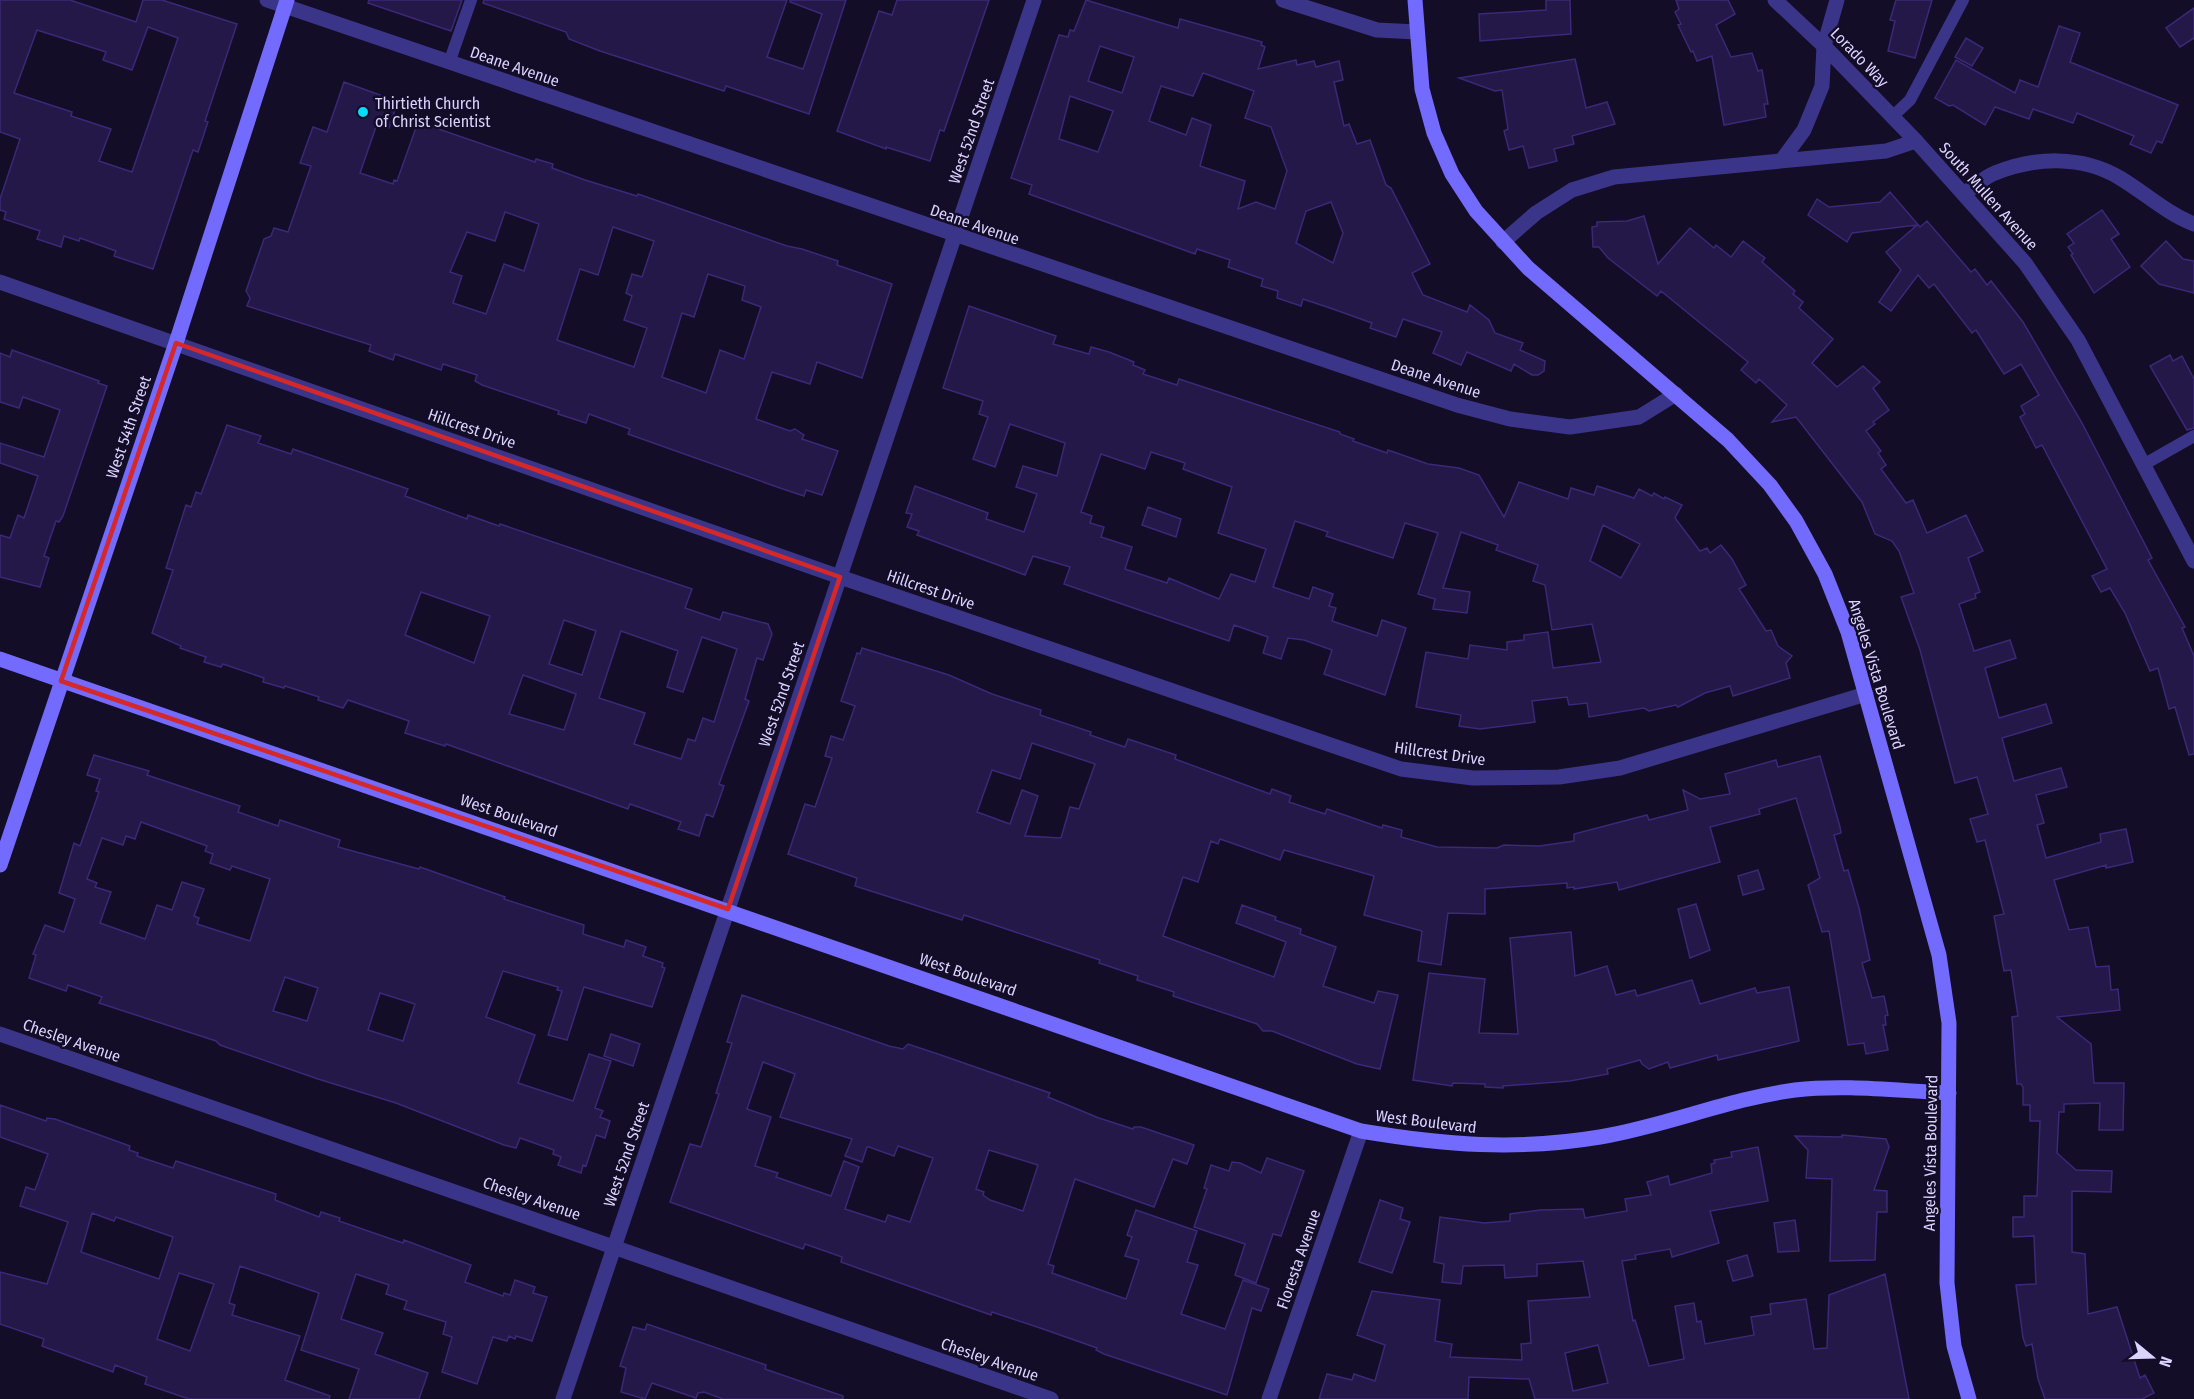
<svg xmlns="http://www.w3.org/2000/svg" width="2194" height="1399" viewBox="0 0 2194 1399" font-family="'Fira Sans Condensed',sans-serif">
<rect width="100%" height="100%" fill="#130d27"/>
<!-- building -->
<g fill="#241849" stroke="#3b2877" stroke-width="1.5" fill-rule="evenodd">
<path d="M0,0H70L136,22L143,0H162L237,24L205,121L208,122L198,152L193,150L153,269L114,256L116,251L80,238L79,241L64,236L61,247L37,239L40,231L4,219L6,212L0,210V199L20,139L0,132ZM148,27L178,38L132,172L99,161L111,129L71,116L72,112L14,93L37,30L106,52L103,60L132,70Z"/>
<path d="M369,0H462L451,31L368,3Z"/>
<path d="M484,0H787L767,57L803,69L822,14L790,2V0H846L809,114L726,86L724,91L600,51L569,39L566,32L483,3Z"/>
<path d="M897,0H989L944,131L940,130L930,161L886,147V149L837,131L879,11L892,15Z"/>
<path d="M1086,0L1178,28L1180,19L1262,42L1261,45L1265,47L1258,69L1296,60L1297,65L1314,61L1316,67L1339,61L1343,80L1334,82L1344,126L1349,124L1357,144L1370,140L1386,185L1391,188L1430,264L1412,273L1423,295L1467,312L1470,305L1489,320L1495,333L1523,343L1520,350L1545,361L1544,371L1538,375H1532L1514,364L1511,371L1467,352L1461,365L1433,353L1442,332L1403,319L1396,337L1370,328L1372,323L1330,308L1303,299L1301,306L1277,298L1278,291L1261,286L1263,279L1228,267L1230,260L1197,249L1195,254L1029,194L1032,185L1011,178L1059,35L1068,37L1070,30L1074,31ZM1100,46L1134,57L1122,93L1088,81ZM1203,73L1254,91L1245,118L1271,127L1287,171L1275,209L1256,202L1238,209L1245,181L1200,166L1211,125L1192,118L1186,135L1149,121L1161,86L1193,96ZM1070,96L1113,111L1098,152L1059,139ZM1331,202L1343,233L1333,263L1296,243L1306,211Z"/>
<path d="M1546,0H1570L1571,34L1480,41L1479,14L1546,10Z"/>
<path d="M1676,0H1728L1735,14L1716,25L1731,57L1752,53L1758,71L1762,70L1768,104H1764L1766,117L1724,125L1712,56L1697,61L1693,51L1691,52L1678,25L1681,24L1675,12L1679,9Z"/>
<path d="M1896,0H1932L1915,58L1888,51L1895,21L1890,20Z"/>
<path d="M2194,8V38L2180,47L2166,28Z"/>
<path d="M2059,26L2080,33L2070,62L2178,105L2162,143L2157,141L2151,153L2130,144L2134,136L2077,113L2073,123L2033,109L2029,119L1995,107L1985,125L1953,105L1949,106L1935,98L1956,60L2015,93L2020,80L2038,87Z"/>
<path d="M1966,38L1983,48L1972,66L1955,57Z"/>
<path d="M1575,59L1586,108L1607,102L1615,124L1572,136L1574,144L1554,149L1557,161L1529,168L1523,146L1509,150L1504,131L1508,129L1502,90L1495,91L1459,78Z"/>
<path d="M344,82L380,95L379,98L397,104L389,128L377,124L360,173L393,184L394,180L397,181L418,122L535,162L536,159L553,164L552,168L585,180L637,196L638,194L787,246L802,249L838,261L837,265L892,284L862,378L817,362L810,384L772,372L756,419L790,431L795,429L804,435L802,439L838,451L822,495L806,490L804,496L780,488L628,434L630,429L589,414L586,423L558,414L559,411L482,385L475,381L477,375L443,364L441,370L395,354L393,360L369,351L371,345L247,306L250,298L246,291L264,239L271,236L274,228L288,232L311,166L300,163L313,127L327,132ZM505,212L539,224L524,271L504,264L486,314L453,303L462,276L450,272L467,232L495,241ZM613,227L654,241L642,277L632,274L626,293L632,296L624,320L647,328L634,367L557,340L580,269L598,275ZM708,274L745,286L742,300L761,307L744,359L720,350L706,393L662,377L682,313L694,317Z"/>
<path d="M1890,192L1920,227L1927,221L1971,272L1975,269L1987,285L1991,281L2023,322L2082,423L2152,558L2148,560L2185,627L2182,628L2194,656V754L2189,755L2175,707L2169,709L2158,668L2150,671L2125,613L2110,588L2101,592L2092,576L2107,569L2042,445L2036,448L2020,417L2025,414L2021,406L2039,395L2021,364L2004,374L1976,330L1972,333L1934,284L1929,288L1918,275L1891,311L1879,302L1901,270L1886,252L1917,225L1852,233L1847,242L1808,215L1817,199L1829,207L1880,202Z"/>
<path d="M2102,210L2119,234L2111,239L2130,267L2094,293L2071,255L2073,254L2068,247L2074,243L2067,234Z"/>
<path d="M1644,216L1658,264L1690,228L1714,248L1716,245L1731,257L1743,241L1765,258L1762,262L1795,291L1793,294L1803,302L1799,308L1833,339L1812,363L1837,387L1863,366L1880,382L1873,388L1889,410L1873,422L1875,424L1866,431L1881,451L1878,453L1886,465L1881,469L1906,503L1913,500L1927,533L1966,515L1983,551L1968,558L1980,592L1975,594L1976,598L1959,604L1974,651L2010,640L2016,658L1985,668L1999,718L2046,704L2052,723L2002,738L2014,781L2061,768L2067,787L2036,795L2044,823L2037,825L2046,858L2101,842L2100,834L2126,829L2133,862L2106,868V865L2054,880L2069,930L2088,927L2096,967L2109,966L2111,990L2118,989L2120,1010L2057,1017L2091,1044L2094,1083H2124L2123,1130H2099L2100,1103L2064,1104V1112H2059L2057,1153L2076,1170L2112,1171L2111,1192L2072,1191V1252L2085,1254L2088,1314L2117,1307L2140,1378L2145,1375L2154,1393L2142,1399H2045L2038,1379L2032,1344L2026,1346L2023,1338L2016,1285L2036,1284L2034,1236L2013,1237V1217H2024V1196H2037L2040,1121H2030V1105H2023V1087L2021,1084H2017L2012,1017L2018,1016L2011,970L2004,971L1994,916L2004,914L1985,840L1977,842L1970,819L1988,814L1977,777L1955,783L1920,650L1901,597L1914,593L1899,551L1892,541L1875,534L1862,502L1796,417L1772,422L1787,405L1759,379L1756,383L1741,370L1748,362L1661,291L1657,296L1608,258L1599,247H1593L1592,227L1597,226V222L1627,221Z"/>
<path d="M2166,241L2183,259L2194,261V293L2159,284L2141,266Z"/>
<path d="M969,306L1056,336L1053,344L1089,354L1091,347L1109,352L1134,362L1133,365L1145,370L1143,374L1177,385L1179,379L1340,432V434L1354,439L1353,441L1387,453L1388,450L1428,464L1459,468L1479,475L1504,517L1519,482L1568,499L1571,488L1594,495L1597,486L1634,498L1639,489L1652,496L1654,493L1664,499L1665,497L1682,505L1675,518L1700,551L1707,548L1710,553L1721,545L1732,559L1746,585L1739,589L1766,631L1771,630L1778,646L1792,656L1786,663L1790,678L1733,696L1730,686L1705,693L1678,707L1676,705L1649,711L1644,708L1589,717L1587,703L1569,705L1567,697L1532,701L1535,722L1480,729L1459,726L1461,715L1416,707L1426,652L1468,659L1470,645L1507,650V642L1524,640V635L1548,632L1553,668L1601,662L1592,624L1552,630L1545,585L1533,581L1538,565L1496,550L1498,545L1461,532L1443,588L1470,592L1467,613L1433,609L1435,599L1418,594L1438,533L1405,523L1393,558L1326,536L1328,532L1295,521L1273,587L1309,599L1313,587L1333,594L1329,606L1336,608L1332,621L1377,636L1382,620L1406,628L1385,695L1324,674L1332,650L1304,640L1288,638L1281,659L1263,653L1268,637L1234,625L1229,641L1064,584L1070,567L1033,556L1025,575L917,535L919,531L907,527L912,514L906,513L915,486L988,513L986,519L1024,532L1037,494L1016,487L1023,466L1057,476L1065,443L1010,424L995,467L973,459L988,417L979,414L983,401L943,388ZM1151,452L1185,463L1183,469L1232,487L1218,533L1266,549L1255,582L1231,574L1219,599L1169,578L1167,583L1125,569L1132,547L1101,537L1104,527L1090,523L1092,516L1081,512L1101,454L1145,469ZM1603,525L1640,544L1621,578L1590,561Z"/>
<path d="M12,350L99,381L98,383L107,386L63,516L59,522L56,521L44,556L49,558L40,587L0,577V535L10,538L18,515L24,518L38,476L0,463V443L44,457L60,410L23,397L19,408L0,402V353L10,357Z"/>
<path d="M2170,355L2173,361L2182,356L2194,379V428L2187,430L2150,366Z"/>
<path d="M227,425L261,436L258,443L291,454L293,449L408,489L405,496L416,500L467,519L468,515L499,526L500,524L692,589L685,608L720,620L723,612L768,624L772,634L763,660L757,658L745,699L749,701L719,784L724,786L713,817L706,814L699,836L678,829L681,822L630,804L628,809L446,744L445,746L405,733L409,721L348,700L343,708L318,700L319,697L285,686L284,688L263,682L264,678L223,664L221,667L204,662L206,657L180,648L181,646L152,633L173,570L166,568L186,505L191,507L196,492L201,494ZM421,592L490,616L474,663L405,635ZM564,620L596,631L582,675L549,664ZM621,631L678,651L667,687L683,692L702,637L737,649L714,722L703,718L695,741L688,739L681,759L634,744L645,713L599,698ZM523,675L576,694L564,730L509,714Z"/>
<path d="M1148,507L1181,519L1176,537L1142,525Z"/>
<path d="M862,648L949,675L992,694L1041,710L1040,715L1091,732L1090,735L1125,747L1128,739L1176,755L1175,759L1270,794L1272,789L1291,796L1289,802L1325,814L1327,809L1382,828L1383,825L1402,830L1401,837L1437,847L1497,848L1504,845L1539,846L1574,841V834L1647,815L1649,820L1688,810L1683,790L1700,799L1730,794L1725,774L1776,760L1778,767L1820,756L1840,827L1841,833L1834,835L1844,871L1848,870L1859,908L1870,960L1862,963L1872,998L1884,996L1888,1015L1885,1016L1886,1025H1883L1888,1050L1866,1054L1864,1043L1848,1045L1829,931L1822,932L1808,885L1820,878L1796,798L1759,809L1760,814L1710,827L1720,862L1619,890L1617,882L1574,889V887L1567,888V883L1485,889V914L1448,913L1441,965L1418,961L1422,931L1364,915L1374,876L1284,850L1280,860L1220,839L1218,844L1211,841L1198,882L1183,877L1163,936L1274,977L1286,942L1236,923L1242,905L1276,917L1275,920L1301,929L1300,934L1336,947L1323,986L1374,1003L1378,991L1398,995L1380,1069L1357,1064L1272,1031H1263L1257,1024L1173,996L1174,992L1137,980L1138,976L1099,963L1100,960L964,915L962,920L855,886L857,878L788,854L805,804L815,807L832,758L825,756L831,736L843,740L855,706L841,701L857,653L860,654ZM1032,743L1095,764L1079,809L1070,807L1061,838L1025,836L1038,796L1022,790L1010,824L977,812L992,770L1020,779Z"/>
<path d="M94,755L149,771L147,775L240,806L238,812L278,826L280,820L340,840L338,847L419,869L420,867L505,897L504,899L584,925L583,934L624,947L626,940L646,947L643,956L663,963L662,967L665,968L652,1007L584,987L567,1040L548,1035L562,991L557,990L558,987L503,971L486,1017L535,1035L518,1083L573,1101L589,1054L611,1061L595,1108L603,1111L600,1117L610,1121L605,1138L596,1135L586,1166L583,1165L581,1173L558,1165L561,1157L553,1154L554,1150L520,1138L516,1148L504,1145L396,1103L318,1079L220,1045L216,1041L99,1003L102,997L68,985L66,991L29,978L36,955L33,954L45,925L64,932L75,899L59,893L74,843L80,846L99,792L96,791L100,779L87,775ZM141,822L207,846L205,851L213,854L210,863L230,870L232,866L270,879L250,941L197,924L199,918L194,916L204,889L182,882L172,910L157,905L145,939L100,923L111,892L95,887L97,883L87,879L102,838L123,845L126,836L135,839ZM285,977L318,988L307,1021L273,1011ZM380,993L415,1004L403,1041L368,1030Z"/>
<path d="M1758,870L1764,889L1743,895L1738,876Z"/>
<path d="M1696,904L1710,950L1690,958L1678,909Z"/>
<path d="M1571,932L1575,976L1607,966L1616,995L1635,990L1637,996L1692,980L1700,1004L1755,988L1757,993L1789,987L1799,1041L1718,1060L1717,1055L1670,1068L1668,1062L1649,1069L1642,1064L1640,1060L1607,1069L1608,1074L1570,1081L1503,1086V1088L1485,1087V1084L1453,1083L1452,1086L1413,1080L1429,973L1485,979L1479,1033L1518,1034L1510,938Z"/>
<path d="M742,995L889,1046L903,1049L908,1044L938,1054L1050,1093L1048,1097L1099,1118L1133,1129L1134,1127H1141L1194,1145L1187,1164L1173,1159L1154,1207L1075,1179L1048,1264L1054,1266L1052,1273L1126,1299L1139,1260L1125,1256L1132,1237L1127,1235L1136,1210L1197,1231L1187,1262L1198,1265L1181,1314L1225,1329L1243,1280L1269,1289L1261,1311L1252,1308L1227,1395L1104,1354L1096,1350L1097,1348L1043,1329L992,1312L991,1315L866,1271L841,1262L842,1257L805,1244L803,1249L670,1202L690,1144L701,1147L719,1094L716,1093L732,1043L727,1042ZM763,1062L795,1074L780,1117L852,1139L845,1156L862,1162L867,1147H869L894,1156L898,1146L933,1158L910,1222L888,1215L885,1222L845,1209L859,1167L844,1161L831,1196L776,1177L778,1173L755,1166L771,1117L747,1109ZM989,1150L1038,1165L1023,1211L990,1200L983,1195L984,1192L976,1189Z"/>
<path d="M611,1034L640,1044L633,1066L604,1056Z"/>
<path d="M0,1105L46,1121L47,1118L55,1119L130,1146L129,1150L138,1153L137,1156L173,1168L176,1161L276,1194L275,1200L319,1217L321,1212L340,1218L339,1221L403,1243L404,1240L471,1265L465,1282L503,1296L504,1293L510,1295L515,1280L535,1287L533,1293L547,1297L532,1341L516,1336L515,1339L509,1336L507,1341L493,1337L477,1384L442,1372L452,1337L443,1334L446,1322L404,1309L407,1301L386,1294L389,1285L356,1274L341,1319L383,1333L375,1354L428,1373L419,1399H349L359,1369L301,1350L319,1293L240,1266L229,1303L235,1305L232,1315L300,1336L285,1380L330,1396L329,1399H189L145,1384L147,1377L115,1365L113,1372L42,1346L44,1339L0,1324V1272L47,1284L68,1222L20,1206L26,1187L35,1190L48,1154L0,1137ZM92,1213L114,1221L116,1217L173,1237L159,1279L81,1252ZM179,1273L214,1284L190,1351L157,1339Z"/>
<path d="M1842,1135L1886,1139L1889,1147L1874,1190L1887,1191V1212H1877L1875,1260L1830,1261L1832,1179L1806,1178L1808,1150L1795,1136L1842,1137Z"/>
<path d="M1758,1147L1768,1201L1710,1211L1719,1243L1672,1257L1670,1249L1635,1255L1636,1259L1622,1261L1633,1321L1635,1320L1649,1366L1684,1359L1675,1306L1694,1303L1697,1322L1701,1321L1705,1344L1754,1335L1751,1317L1771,1314L1770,1304L1806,1299L1814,1349L1827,1348L1829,1295L1885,1274L1909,1399H1535L1529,1379L1469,1377L1468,1399H1319L1327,1374L1352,1380L1354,1374L1375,1381L1385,1345L1357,1335L1372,1291L1440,1300L1435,1341L1452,1344L1450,1357L1522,1360L1521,1344L1531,1343L1528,1301L1590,1297L1583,1261L1537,1264V1276L1505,1278L1504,1265L1463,1266L1461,1284L1442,1282L1444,1264L1434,1262L1440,1217L1484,1223L1510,1221V1214L1540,1210L1583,1209L1585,1218L1627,1211L1625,1199L1651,1195L1647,1182L1668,1176L1670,1185L1712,1173L1711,1164L1715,1163L1714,1160L1732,1157L1731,1152ZM1598,1345L1608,1383L1573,1391L1565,1353Z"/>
<path d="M1267,1158L1304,1171L1281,1236L1273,1234L1256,1283L1235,1275L1245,1244L1194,1227L1207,1189L1204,1188L1211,1165L1229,1171L1232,1162L1240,1163L1261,1173Z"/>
<path d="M1380,1200L1403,1208L1400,1219L1410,1222L1392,1273L1359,1262Z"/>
<path d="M1795,1220L1799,1251L1778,1252L1774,1223Z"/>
<path d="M1747,1255L1753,1276L1733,1281L1727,1261Z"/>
<path d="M647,1324L766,1365L765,1369L843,1396V1399H723L704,1392L698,1393L696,1398L652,1383L645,1399L621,1392L626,1368L620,1366L633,1327L645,1330Z"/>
</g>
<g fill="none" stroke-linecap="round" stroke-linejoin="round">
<!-- lane -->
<g stroke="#3b3589" stroke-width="12">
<path d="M449,63L471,0"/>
<path d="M1892,117L1910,100L1963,0"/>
<path d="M2143,465L2194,436"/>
</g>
<!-- street -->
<g stroke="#3b3589" stroke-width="15">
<path d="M267,0L1457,405L1510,419L1570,427L1639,417L1676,394"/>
<path d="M1283,0L1377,30L1417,32"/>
<path d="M1775,0L1824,46L1916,141L2025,263L2078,340L2194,561"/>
<path d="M1782,160L1804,130L1822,86L1824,46L1837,0"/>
<path d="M1964,194C1974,187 1984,177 1995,173C2034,157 2082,155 2120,178C2145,193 2166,213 2194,224"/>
<path d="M1503,242L1536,213L1572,190L1614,177L1886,151L1916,141"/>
<path d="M0,282L840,577L1401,769L1473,778L1559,777L1620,768L1866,694"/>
<path d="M0,1034L1051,1399"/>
<path d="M563,1399L1034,0"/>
<path d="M1269,1399L1361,1131"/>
</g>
<!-- secondary -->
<g stroke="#736aff" stroke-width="15">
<path d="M1415,0L1422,89L1434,133L1452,174L1476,211L1528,268L1728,440L1770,485L1796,521L1825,574L1848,632L1939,955L1949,1023L1947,1283L1954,1346L1969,1399"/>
<path d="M0,659L1361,1131C1444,1145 1516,1151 1600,1137C1666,1126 1728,1099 1795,1090C1845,1084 1899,1091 1949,1093"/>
<path d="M0,865L176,343L287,0"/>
</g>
</g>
<!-- marked area -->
<path fill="none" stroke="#d62828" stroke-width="4.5" stroke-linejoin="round" d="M176,343L840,577L728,909L61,681Z"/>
<!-- markers -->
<circle fill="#00dcfe" stroke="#130d27" stroke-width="2" cx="363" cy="112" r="6"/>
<g text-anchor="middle" stroke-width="5" stroke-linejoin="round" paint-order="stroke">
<!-- street labels -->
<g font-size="16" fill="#dad3ff" stroke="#130d27">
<text transform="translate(1860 57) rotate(46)" y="6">Lorado Way</text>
<text transform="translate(515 66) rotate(19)" y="6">Deane Avenue</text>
<text transform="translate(971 131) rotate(-71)" y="6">West 52nd Street</text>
<text transform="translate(1989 196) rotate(48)" y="6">South Mullen Avenue</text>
<text transform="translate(975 224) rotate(19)" y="6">Deane Avenue</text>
<text transform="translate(1436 378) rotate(18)" y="6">Deane Avenue</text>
<text transform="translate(128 427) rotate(-71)" y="6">West 54th Street</text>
<text transform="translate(472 428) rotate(19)" y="6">Hillcrest Drive</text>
<text transform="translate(931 589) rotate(19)" y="6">Hillcrest Drive</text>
<text transform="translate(1877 674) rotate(73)" y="6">Angeles Vista Boulevard</text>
<text transform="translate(781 694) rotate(-71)" y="6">West 52nd Street</text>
<text transform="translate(1440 753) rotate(8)" y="6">Hillcrest Drive</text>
<text transform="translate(509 815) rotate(19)" y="6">West Boulevard</text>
<text transform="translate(968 974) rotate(19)" y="6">West Boulevard</text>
<text transform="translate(72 1040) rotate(19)" y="6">Chesley Avenue</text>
<text transform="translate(1426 1121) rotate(7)" y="6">West Boulevard</text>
<text transform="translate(1930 1153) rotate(-89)" y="6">Angeles Vista Boulevard</text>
<text transform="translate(626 1154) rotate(-71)" y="6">West 52nd Street</text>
<text transform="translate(532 1198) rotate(19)" y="6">Chesley Avenue</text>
<text transform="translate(1298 1259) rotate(-71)" y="6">Floresta Avenue</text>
<text transform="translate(990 1359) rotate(19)" y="6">Chesley Avenue</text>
</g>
<!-- poi labels -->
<g font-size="16" fill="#dad3ff" stroke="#130d27" text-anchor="start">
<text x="375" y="109">Thirtieth Church<tspan x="375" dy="18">of Christ Scientist</tspan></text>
</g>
</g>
<!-- north arrow -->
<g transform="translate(2152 1357) rotate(109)" stroke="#130d27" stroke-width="4.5" paint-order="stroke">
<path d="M0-4.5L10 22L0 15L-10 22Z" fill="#dad3ff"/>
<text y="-9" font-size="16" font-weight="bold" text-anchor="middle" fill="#dad3ff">N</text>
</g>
</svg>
